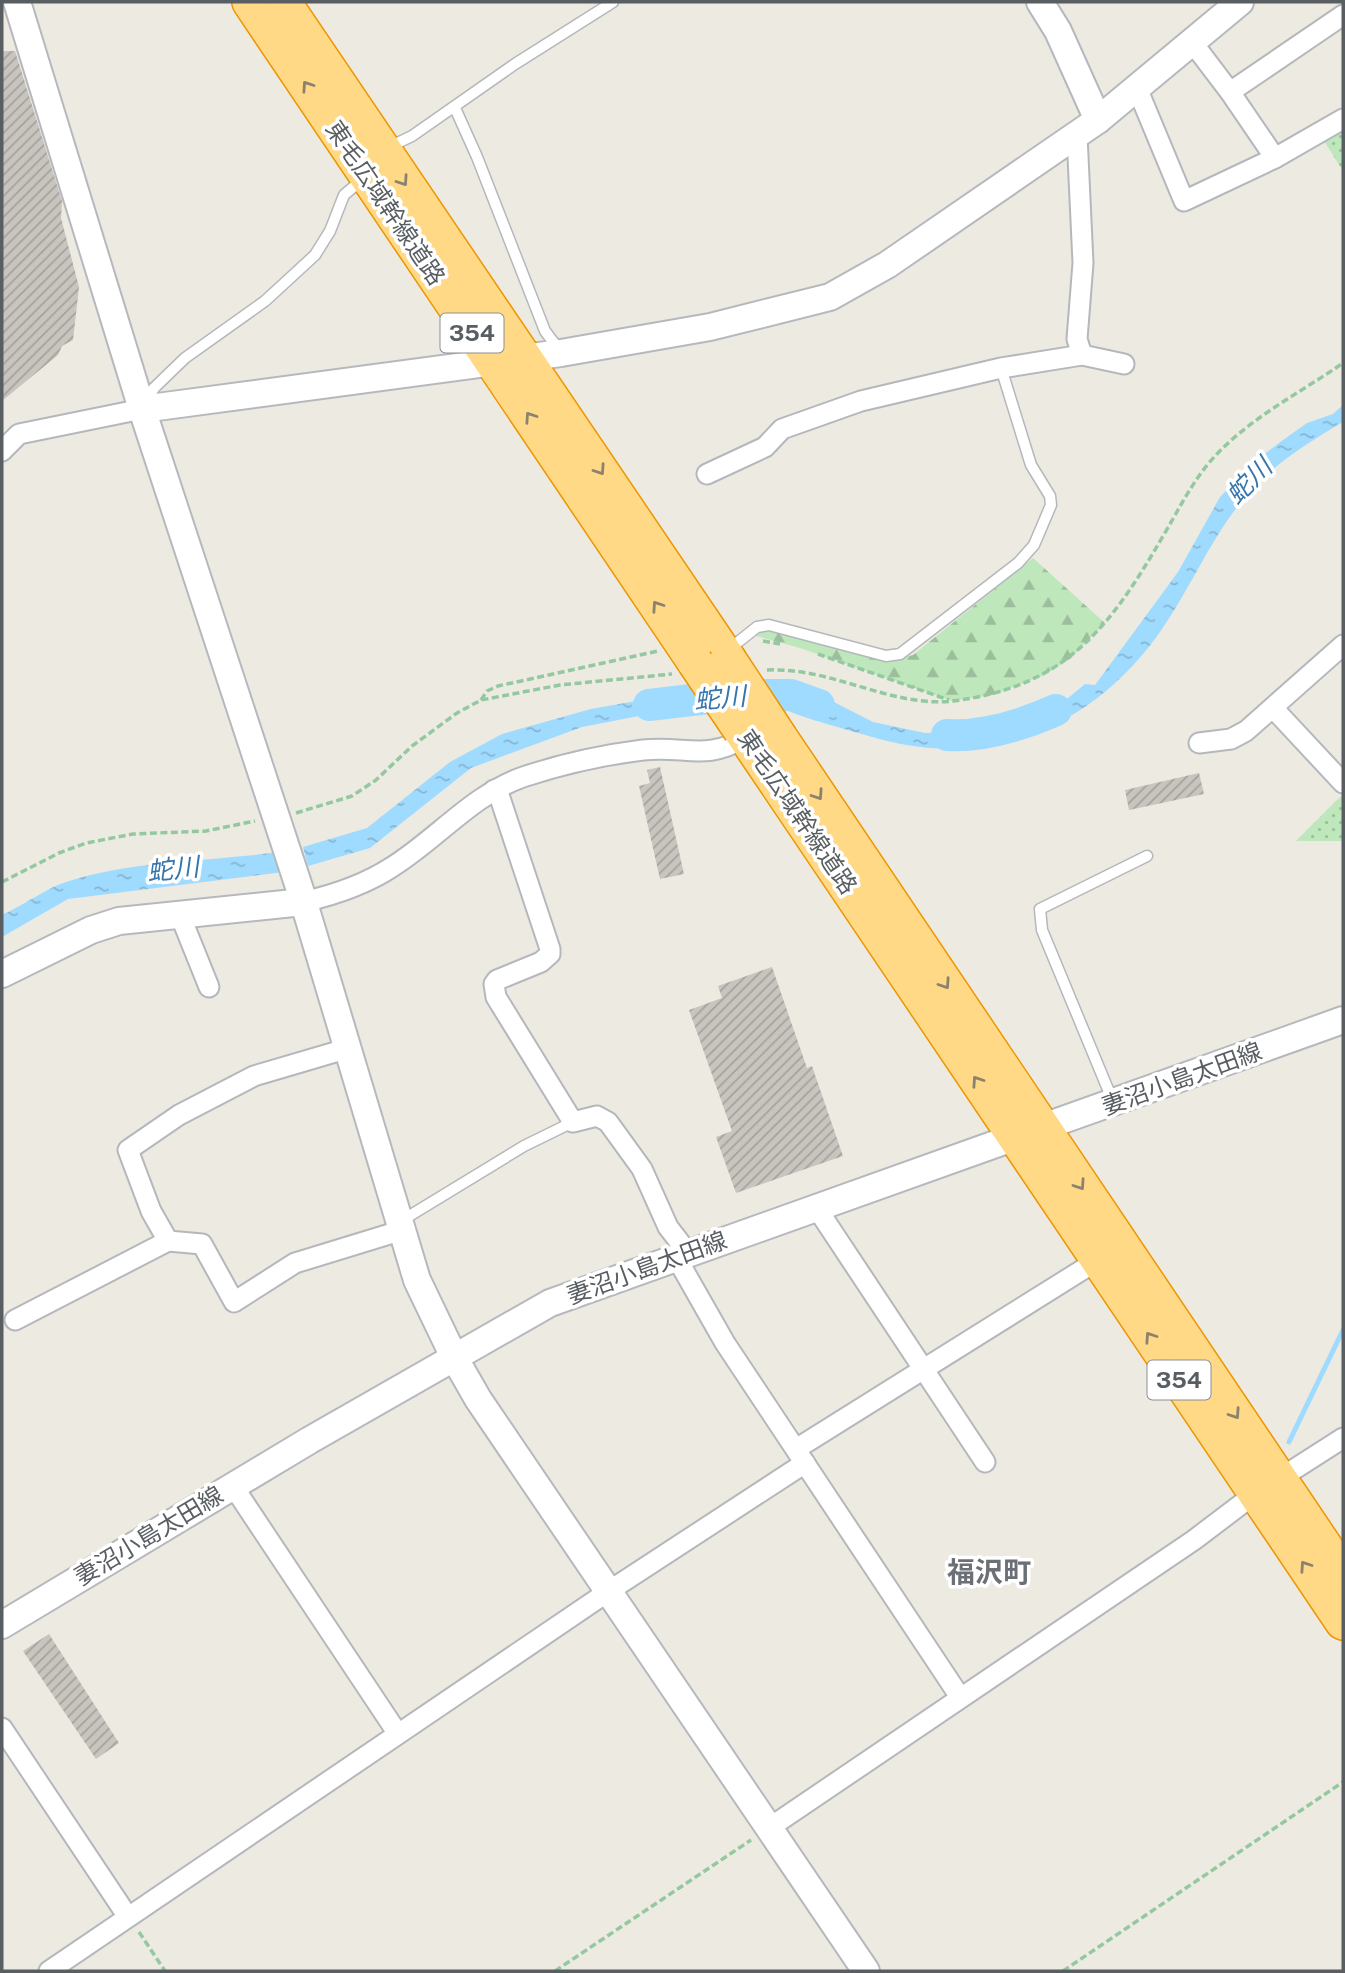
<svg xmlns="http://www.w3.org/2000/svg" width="1345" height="1973" viewBox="0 0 1345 1973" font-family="'Public Sans','Noto Sans JP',sans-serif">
<defs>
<pattern id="grass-dots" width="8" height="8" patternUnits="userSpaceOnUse" patternTransform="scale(1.75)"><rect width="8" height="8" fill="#bee7bb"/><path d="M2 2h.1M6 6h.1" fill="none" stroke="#9dbe9c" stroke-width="1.8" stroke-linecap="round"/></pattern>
<pattern id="forest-firs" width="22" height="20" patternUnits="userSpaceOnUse" patternTransform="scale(1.75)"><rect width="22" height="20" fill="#bee7bb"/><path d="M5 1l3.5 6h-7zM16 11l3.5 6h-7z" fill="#9dbe9c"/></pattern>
<pattern id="water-ripples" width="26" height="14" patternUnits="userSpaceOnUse" patternTransform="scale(1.75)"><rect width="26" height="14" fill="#9fdbff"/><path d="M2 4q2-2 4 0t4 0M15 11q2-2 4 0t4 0" fill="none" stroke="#85b5d2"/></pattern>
<pattern id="building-hatch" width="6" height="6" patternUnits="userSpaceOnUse" patternTransform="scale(1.75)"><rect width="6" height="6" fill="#c8c4be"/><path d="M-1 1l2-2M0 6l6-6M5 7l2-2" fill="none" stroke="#a5a29e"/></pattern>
</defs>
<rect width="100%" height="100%" fill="#edeae1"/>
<!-- grass -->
<g fill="url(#grass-dots)">
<path d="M1343,119V171L1319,133Z"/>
<path d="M1343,795V841H1296L1337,800Z"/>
</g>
<!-- forest -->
<path fill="url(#forest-firs)" d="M1033,558L1105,623L1070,659L1042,676L993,695L952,701L800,648L749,634L769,625L890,660L913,655Z"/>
<!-- water -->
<g fill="url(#water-ripples)">
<path d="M1343,405V422C1304,445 1264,470 1237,507C1208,545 1189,590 1162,629C1097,724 995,769 883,740C869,736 793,715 787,710C780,703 775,691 769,683L826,698L873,722L925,733L983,732L1025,723L1061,704L1085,684L1095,685L1178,572L1220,497L1254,462L1283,440L1307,423L1333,414Z"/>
<path d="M686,692L696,705L582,727L471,768L370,848L308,866L303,847L367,828L450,762L502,734L591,709Z"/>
<path d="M278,852L283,872L68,899L2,937V915C24,905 46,888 69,881C136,860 209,862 278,852Z"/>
</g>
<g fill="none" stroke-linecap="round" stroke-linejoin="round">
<!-- stream -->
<path stroke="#9fdbff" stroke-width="5" d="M1289,1442L1343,1330"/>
<!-- river -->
<g stroke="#9fdbff" stroke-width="32">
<path d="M649,705L734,695H791L819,705"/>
<path d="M947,735C984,737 1022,725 1056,710"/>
</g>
</g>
<!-- building -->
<g fill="url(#building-hatch)">
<path d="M2,51H15L62,201L61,218L79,287L73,340L62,346L58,355L2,401Z"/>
<path d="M660,767L684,874L660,879L639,786L650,783L647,770Z"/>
<path d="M1199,773L1204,794L1129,810L1125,790Z"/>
<path d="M772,967L807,1068L812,1066L843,1156L736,1193L716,1137L732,1131L689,1010L722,998L718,986Z"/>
<path d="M49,1634L119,1743L96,1759L23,1651Z"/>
</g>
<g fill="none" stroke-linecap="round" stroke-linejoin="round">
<!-- lane casing -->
<g stroke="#b4b8bc" stroke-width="13">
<g id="lane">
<path d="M455,108L477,157L545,331L560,351"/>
<path d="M387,148L412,136L515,64L613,2"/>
<path d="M145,404L154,388L185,358L265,301L315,255L330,231L344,195L364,178"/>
<path d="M728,650L757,627L769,625L886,656L900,654L1018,563L1034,545L1051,505L1050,496L1031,465L1001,368"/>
<path d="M1112,1099L1042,930L1040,909L1147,856"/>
<path d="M401,1221L524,1146L573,1122"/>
</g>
</g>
<!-- street casing -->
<g stroke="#b4b8bc" stroke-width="23">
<g id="street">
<path d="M1137,88L1184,201L1275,158L1230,92L1192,42"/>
<path d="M1230,92L1343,15"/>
<path d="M1077,135L1083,263L1077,339L1082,355"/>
<path d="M1275,158L1343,119"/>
<path d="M2,451L19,434L142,409"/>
<path d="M707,474L765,447L782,429L861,401L1001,368L1082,355L1124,364"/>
<path d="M1274,709L1343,783"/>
<path d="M1199,743L1231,739L1246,731L1343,645"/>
<path d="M494,790L500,798L550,949V954L541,962L497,980L494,984L496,997L573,1122L597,1116L608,1122L642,1169L668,1227L688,1253"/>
<path d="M303,902C334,895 366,884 392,867C437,839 472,795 523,777C562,764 603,755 643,750C685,745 705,762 746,737"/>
<path d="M180,915L209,987"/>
<path d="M816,1207L985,1462"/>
<path d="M168,1241L151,1211L128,1150L179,1115L254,1076L349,1048"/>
<path d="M676,1257L725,1343L960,1697"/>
<path d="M15,1320L168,1241L202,1244L234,1302L295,1263L393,1233L399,1222"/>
<path d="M796,1449L1098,1260"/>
<path d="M1279,1479L1343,1438"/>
<path d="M233,1486L398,1734"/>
<path d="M2,1728L128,1917"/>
<path d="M769,1828L1194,1540L1256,1493"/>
<path d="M49,1971L609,1591L805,1463"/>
</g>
</g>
<!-- secondary casing -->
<g stroke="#b5b9be" stroke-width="30">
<g id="secondary">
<path d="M17,2L142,409L301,893L417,1280L454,1357L478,1399L866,1971"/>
<path d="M1040,2L1058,31L1098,120"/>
<path d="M142,409L561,353L710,327L830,297L887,265L1098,120L1240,2"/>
<path d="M2,974L91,930L119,921L303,902"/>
<path d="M2,1625L310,1440L550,1303L1343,1020"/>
</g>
</g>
<!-- highway casing -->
<g stroke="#ee9600" stroke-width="38">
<g id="highway">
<path d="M250,2L695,662"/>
<path d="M283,2L728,659"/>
<path d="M741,730L1343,1622"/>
<path d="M780,738L1343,1574"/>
</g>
</g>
<!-- path -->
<g stroke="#94c8a0" stroke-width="3.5" stroke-dasharray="7 3.5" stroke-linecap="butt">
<path d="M763,641L780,644"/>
<path d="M818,654L949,700"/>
<path d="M767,670C833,667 891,708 953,701C1065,687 1110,628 1163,536C1178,511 1190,486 1208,464C1245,420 1297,395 1343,363"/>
<path d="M481,700L487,691L498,686L658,651"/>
<path d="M296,813L352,796L376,780L412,746L457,713L481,700L560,685L672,674"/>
<path d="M2,882L59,853L86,843L133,834L206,831L255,821"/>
<path d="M139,1932L165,1971"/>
<path d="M555,1971L751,1840"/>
<path d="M1063,1971L1343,1782"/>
</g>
<!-- lane -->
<use href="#lane" stroke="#fff" stroke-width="10"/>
<!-- street -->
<use href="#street" stroke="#fff" stroke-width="19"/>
<!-- secondary -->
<use href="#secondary" stroke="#fff" stroke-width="26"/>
<!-- highway -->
<use href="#highway" stroke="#ffd986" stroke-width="35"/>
<!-- highway-bridge casing -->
<g stroke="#ee9600" stroke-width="38" stroke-linecap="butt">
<g id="highway-bridge">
<path d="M728,659L780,738"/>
<path d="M695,662L741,730"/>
</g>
</g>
<!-- highway-bridge -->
<use href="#highway-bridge" stroke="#ffd986" stroke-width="35"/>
</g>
<!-- one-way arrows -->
<defs><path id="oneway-chevron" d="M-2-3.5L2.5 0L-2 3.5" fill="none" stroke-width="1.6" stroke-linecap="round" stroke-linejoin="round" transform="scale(1.75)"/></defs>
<g stroke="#8b836e">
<use href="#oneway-chevron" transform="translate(307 86) rotate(-124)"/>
<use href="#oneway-chevron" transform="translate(403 181) rotate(56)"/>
<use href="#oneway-chevron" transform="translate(530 417) rotate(-124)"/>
<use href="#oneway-chevron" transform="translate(600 470) rotate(56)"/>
<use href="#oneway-chevron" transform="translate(657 606) rotate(-124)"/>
<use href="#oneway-chevron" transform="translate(818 795) rotate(56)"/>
<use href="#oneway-chevron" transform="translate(945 984) rotate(56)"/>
<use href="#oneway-chevron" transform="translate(977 1081) rotate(-124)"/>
<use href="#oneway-chevron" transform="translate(1080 1185) rotate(56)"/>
<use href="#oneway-chevron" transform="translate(1150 1337) rotate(-124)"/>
<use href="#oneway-chevron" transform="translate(1235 1414) rotate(56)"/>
<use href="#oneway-chevron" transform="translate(1305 1566) rotate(-124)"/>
</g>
<g text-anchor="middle" stroke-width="7" stroke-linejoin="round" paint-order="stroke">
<!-- shield labels -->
<g fill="#fff" stroke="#8b8e92" stroke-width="2">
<rect x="440.5" y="313.5" width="63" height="39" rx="5"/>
<rect x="1147.5" y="1360.5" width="63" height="39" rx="5"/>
</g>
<g font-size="23" font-weight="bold" fill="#595e63">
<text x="472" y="341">354</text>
<text x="1179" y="1388">354</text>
</g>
<!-- street labels -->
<g font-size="24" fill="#595e63" stroke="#fff">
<text transform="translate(385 203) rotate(56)" y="8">東毛広域幹線道路</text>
<text transform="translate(797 812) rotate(56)" y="8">東毛広域幹線道路</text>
<text transform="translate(1182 1079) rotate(-20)" y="8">妻沼小島太田線</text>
<text transform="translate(647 1268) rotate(-20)" y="8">妻沼小島太田線</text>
<text transform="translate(149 1536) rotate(-31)" y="8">妻沼小島太田線</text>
</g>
<!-- water labels -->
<g font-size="26" font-style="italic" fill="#3676ad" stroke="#fff">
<text transform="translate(1249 481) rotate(-45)" y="9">蛇川</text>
<text transform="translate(720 698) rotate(-5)" y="9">蛇川</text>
<text transform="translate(173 869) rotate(-6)" y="9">蛇川</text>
</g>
<!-- quarter labels -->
<g font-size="28" font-weight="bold" fill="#6a7075" stroke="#fff">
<text x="989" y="1582">福沢町</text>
</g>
</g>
<!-- border -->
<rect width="1345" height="1973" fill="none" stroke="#595e63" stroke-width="7"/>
</svg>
